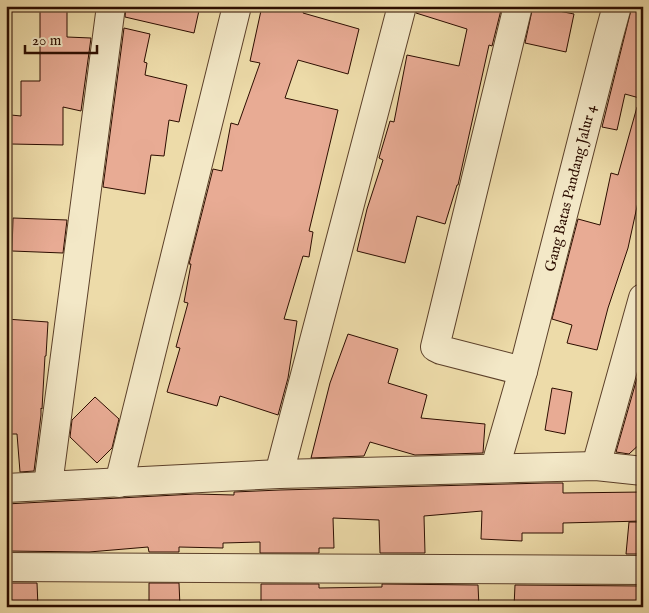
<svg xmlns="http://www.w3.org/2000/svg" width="649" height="613" viewBox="0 0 649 613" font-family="'IM FELL English',serif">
<rect width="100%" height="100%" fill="#eddba9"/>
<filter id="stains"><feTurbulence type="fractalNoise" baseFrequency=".004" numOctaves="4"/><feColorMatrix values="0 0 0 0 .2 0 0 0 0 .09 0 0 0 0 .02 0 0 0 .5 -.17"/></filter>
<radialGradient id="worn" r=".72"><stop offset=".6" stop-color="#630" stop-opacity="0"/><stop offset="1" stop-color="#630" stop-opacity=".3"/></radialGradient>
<!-- building -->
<g fill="#e8ab94" stroke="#2c0d00">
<path d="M126,6H200L194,33L125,17Z"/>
<path d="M262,6H305L303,13L359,29L348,74L298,60L285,98L338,110L309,231L313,232L309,257L303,256L284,319L297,321L288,378L278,415L220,396L217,406L167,392L180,348L176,347L188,303L184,302L191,264H189L213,169L222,171L231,123L238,125L260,63L250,61Z"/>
<path d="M417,6H502L492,46L489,45L458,185H457L445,224L417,216L405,263L357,251L367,209L383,160L379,158L390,121L394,122L407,55L459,66L467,29L416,13Z"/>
<path d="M533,6L574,14L566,52L525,43Z"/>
<path d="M632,6H643V99L625,94L617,130L602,127Z"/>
<path d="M40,9H67V37L91,38L81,111L63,107V145L11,144V115L21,116V81H40Z"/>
<path d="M124,28L150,34L144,62L147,63L145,75L187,85L179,122L169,120L164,156L151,155L145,194L103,187Z"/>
<path d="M637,107H643V179L628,248L608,308L597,350L567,343L572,325L552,319L578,219L600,225L611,173L618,175Z"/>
<path d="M13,218L67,220L63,253L12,251Z"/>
<path d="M6,319L48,322L46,356H45L42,409L41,408V415L34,471L20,472L17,434H6Z"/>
<path d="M348,334L398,349L388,383L427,395L421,418L485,424L483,453L415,455L370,442L364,456L311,458L330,383Z"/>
<path d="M643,357V441L629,454L616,452Z"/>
<path d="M552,388L572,392L565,434L545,430Z"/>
<path d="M95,397L119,419L112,448L97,463L70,437L72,420Z"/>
<path d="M546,483H563V493L643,492V521L563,523V533H522V541L481,539L482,511L424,516L425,553H380L379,520L333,518L334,548H319V553H260V542L223,543V548L179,547V552H149L148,547L89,552L7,551L6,504L195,494L234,495V492L280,490Z"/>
<path d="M629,522H643V554H626Z"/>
<path d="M6,583H37L38,607H6Z"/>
<path d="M149,583H179L180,607H149Z"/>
<path d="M261,584H319V588L382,587V584L478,585L479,607H261Z"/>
<path d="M515,585L642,586L640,607H514Z"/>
</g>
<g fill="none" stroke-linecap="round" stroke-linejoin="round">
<!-- minor casing -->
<g stroke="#5c402a" stroke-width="30">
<g id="minor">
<path d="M518,6L435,347L441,350L523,371"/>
<path d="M596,466L643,298"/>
<path d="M495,468L523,371L608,39L617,6"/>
<path d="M279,474L402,6"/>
<path d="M119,483L237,6"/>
<path d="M48,485L111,6"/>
<path d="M6,488L279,474L596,466L643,471"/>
<path d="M6,567L643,570"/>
</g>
</g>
<!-- minor -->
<use href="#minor" stroke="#f3e8c7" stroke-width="28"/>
</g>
<g text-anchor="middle" stroke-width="4" stroke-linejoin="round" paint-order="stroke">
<!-- street labels -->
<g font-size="15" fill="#2c0d00" stroke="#f3e8c7">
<text transform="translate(570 188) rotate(-76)" y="5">Gang Batas Pandang Jalur 4</text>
</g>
</g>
<!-- margin -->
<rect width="649" height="613" fill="none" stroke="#eddba9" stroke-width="25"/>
<rect x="8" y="8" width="634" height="598" fill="none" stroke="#2c0d00" stroke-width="2.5"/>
<rect x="12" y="12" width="624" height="588" fill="none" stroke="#2c0d00"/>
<!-- scale -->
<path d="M25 45v8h72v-8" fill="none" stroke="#2c0d00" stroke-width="2.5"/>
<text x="32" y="45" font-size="15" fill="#2c0d00" stroke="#f3e8c7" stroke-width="4" paint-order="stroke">20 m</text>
<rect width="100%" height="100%" filter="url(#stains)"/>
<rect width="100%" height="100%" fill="url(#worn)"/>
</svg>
